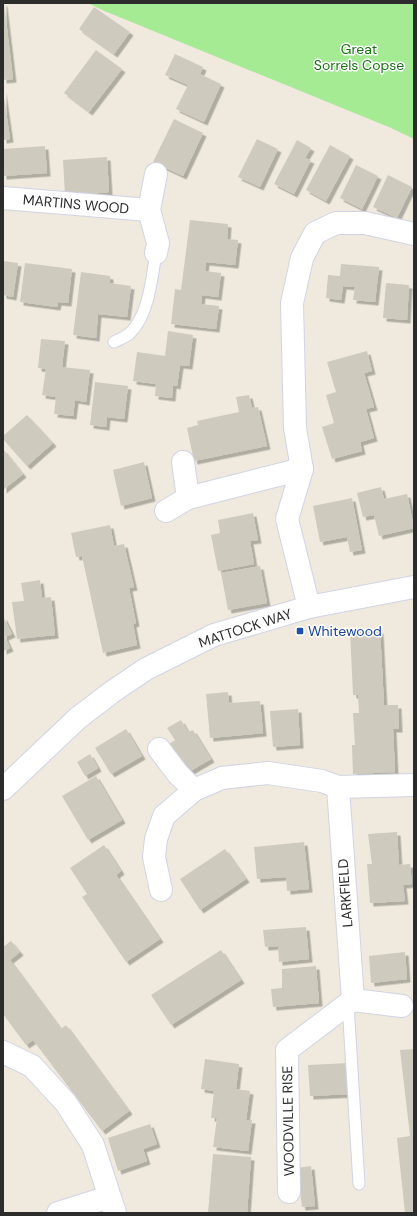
<svg xmlns="http://www.w3.org/2000/svg" width="417" height="1216" viewBox="0 0 417 1216" font-family="'DM Sans',sans-serif">
<defs>
<filter id="shadow"><feDropShadow dx="3.5" dy="3.5" stdDeviation="0" flood-color="#0004"/></filter>
</defs>
<rect width="100%" height="100%" fill="#efeadd"/>
<!-- green -->
<path fill="#a4eb94" d="M88,3H414V139L391,128L102,10Z"/>
<!-- building -->
<g fill="#cecbbe" filter="url(#shadow)">
<path d="M3,3H4L13,79L3,80Z"/>
<path d="M94,7L130,32L114,54L79,29Z"/>
<path d="M96,50L122,69L89,112L64,93Z"/>
<path d="M175,54L203,67L200,74L221,84L204,122L176,109L188,85L165,75Z"/>
<path d="M3,90L10,139L3,140Z"/>
<path d="M174,119L203,133L183,176L153,162Z"/>
<path d="M257,139L278,149L260,187L238,177Z"/>
<path d="M297,140L311,148L305,158L311,160L294,194L274,184Z"/>
<path d="M330,145L350,156L326,201L306,190Z"/>
<path d="M45,146L47,173L3,176V149Z"/>
<path d="M107,157L109,192L65,196L63,160Z"/>
<path d="M356,165L378,176L362,209L340,198Z"/>
<path d="M388,175L412,187L397,218L373,207Z"/>
<path d="M190,220L228,224L227,239L238,240L235,265L206,262L205,271L221,273L218,297L202,295L201,304L219,306L216,329L171,324L175,289L181,290Z"/>
<path d="M3,261L18,263L13,297L3,295Z"/>
<path d="M25,263L72,269L68,303L58,302L57,307L20,302Z"/>
<path d="M341,264L379,267L375,302L353,300L355,287L343,286L341,300L326,298L328,275L340,276Z"/>
<path d="M81,272L110,276V283L131,286L127,317L98,314L96,338L73,335Z"/>
<path d="M386,283L409,285L407,320L383,318Z"/>
<path d="M168,331L193,335L189,366L180,365L177,386L173,385L172,398L155,396L156,384L133,381L137,352L165,356Z"/>
<path d="M41,339L65,341L62,367L90,370L86,402L75,400L73,416L54,414L56,397L42,395L46,369L38,368Z"/>
<path d="M367,351L372,371L364,373L374,407L366,409L374,438L360,442L362,451L332,459L322,427L334,423L326,395L336,392L327,362Z"/>
<path d="M95,382L128,386L124,419L107,417L106,427L90,425Z"/>
<path d="M249,395L252,408L258,407L267,446L194,461L187,428L198,425L197,421L239,412L236,397Z"/>
<path d="M27,415L53,443L27,466L3,439V436Z"/>
<path d="M3,449L23,474L3,490Z"/>
<path d="M144,462L152,498L121,506L113,470Z"/>
<path d="M381,487L384,499L407,494L414,528L379,536L374,515L363,517L357,493Z"/>
<path d="M352,498L362,550L350,552L347,537L320,542L313,506Z"/>
<path d="M253,513L258,540L250,541L254,564L218,571L211,535L220,533L218,520Z"/>
<path d="M110,525L114,546L124,544L134,587L129,588L136,623L133,624L137,645L103,653L82,556L76,557L71,533Z"/>
<path d="M260,566L267,603L228,610L221,573Z"/>
<path d="M40,580L42,598L51,597L55,635L17,639L12,602L24,601L21,583Z"/>
<path d="M3,616L12,634L5,637L10,648L3,651Z"/>
<path d="M380,630L384,705H398L399,729H393L395,772L353,774L352,745H355L353,713H359L358,695H353L350,632Z"/>
<path d="M228,692L229,703L260,701L263,733L210,738L206,694Z"/>
<path d="M298,709L300,745L273,747L270,711Z"/>
<path d="M181,720L188,732L193,730L211,759L187,773L169,744L175,740L167,728Z"/>
<path d="M126,729L142,756L111,774L95,748Z"/>
<path d="M90,754L98,768L85,776L77,762Z"/>
<path d="M96,776L122,820L88,840L62,796Z"/>
<path d="M397,832L399,865L410,864L412,884L403,885L405,901L370,903L367,864H372L368,834Z"/>
<path d="M304,842L309,889L287,891L286,877L257,879L254,847Z"/>
<path d="M104,845L121,871L116,875L160,939L126,962L82,897L87,894L70,868Z"/>
<path d="M225,849L246,879L200,910L180,879Z"/>
<path d="M306,927L309,959L279,962L278,946L265,947L263,930Z"/>
<path d="M11,941L20,952L10,960L61,1029L66,1025L129,1111L102,1131L33,1040L26,1045L3,1014V947Z"/>
<path d="M221,950L241,980L171,1025L151,995Z"/>
<path d="M405,952L407,979L371,983L369,956Z"/>
<path d="M316,966L319,1003L273,1007L271,989L282,988V969Z"/>
<path d="M414,1049V1213H405L397,1138L410,1136L400,1050Z"/>
<path d="M205,1059L239,1064L236,1089L250,1091L246,1120H252L248,1151L213,1147L217,1118H211L214,1091L201,1089Z"/>
<path d="M349,1063L351,1094L310,1096L308,1065Z"/>
<path d="M150,1124L157,1144L143,1149L147,1161L118,1171L108,1138Z"/>
<path d="M213,1154L251,1157L247,1213H208Z"/>
<path d="M311,1166L315,1206L302,1207L297,1168Z"/>
</g>
<g fill="none" stroke-linecap="round" stroke-linejoin="round">
<!-- lane casing -->
<g stroke="#d2d3e6" stroke-width="13">
<g id="lane">
<path d="M114,342C120,339 126,337 130,333C149,315 152,277 156,253"/>
<path d="M348,1004L359,1184"/>
</g>
</g>
<!-- street casing -->
<g stroke="#d2d3e6" stroke-width="24">
<g id="street">
<path d="M156,174L149,210L158,243L156,253"/>
<path d="M3,198L149,210"/>
<path d="M183,462L188,498"/>
<path d="M166,511L188,498L302,469"/>
<path d="M309,607L287,519L302,469L295,428L292,303L302,258L315,233L336,223H365L414,234"/>
<path d="M159,749L178,774L194,790"/>
<path d="M338,787L353,1000"/>
<path d="M3,789L78,718L112,692L146,669L214,635L309,607L414,587"/>
<path d="M161,890L154,857L156,839L164,816L194,790L222,778L268,773L322,781L338,787L414,785"/>
<path d="M3,1052L32,1066L66,1103L93,1145L115,1213"/>
<path d="M289,1192L287,1050L353,1000L402,1006"/>
<path d="M58,1213L109,1197"/>
</g>
</g>
<!-- lane -->
<use href="#lane" stroke="#fff" stroke-width="11"/>
<!-- street -->
<use href="#street" stroke="#fff" stroke-width="22"/>
</g>
<!-- markers -->
<rect fill="#1a4fb4" stroke="#fff" stroke-width="1.5" x="296" y="627" width="8" height="8" rx="2"/>
<g text-anchor="middle" stroke-width="3" stroke-linejoin="round" paint-order="stroke">
<!-- park labels -->
<g font-size="14" fill="#187213" stroke="#fff">
<text x="359" y="54">Great<tspan x="359" dy="16">Sorrels Copse</tspan></text>
</g>
<!-- street labels -->
<g font-size="14" fill="#2c2c2c" stroke="#fff">
<text transform="translate(76 204) rotate(5)" y="5">MARTINS WOOD</text>
<text transform="translate(245 628) rotate(-18)" y="5">MATTOCK WAY</text>
<text transform="translate(345 893) rotate(-94)" y="5">LARKFIELD</text>
<text transform="translate(288 1121) rotate(-91)" y="5">WOODVILLE RISE</text>
</g>
<!-- transit labels -->
<g font-size="14" fill="#164399" stroke="#fff" text-anchor="start">
<text x="308" y="636">Whitewood</text>
</g>
</g>
<!-- border -->
<rect width="417" height="1216" fill="none" stroke="#2c2c2c" stroke-width="8"/>
</svg>
